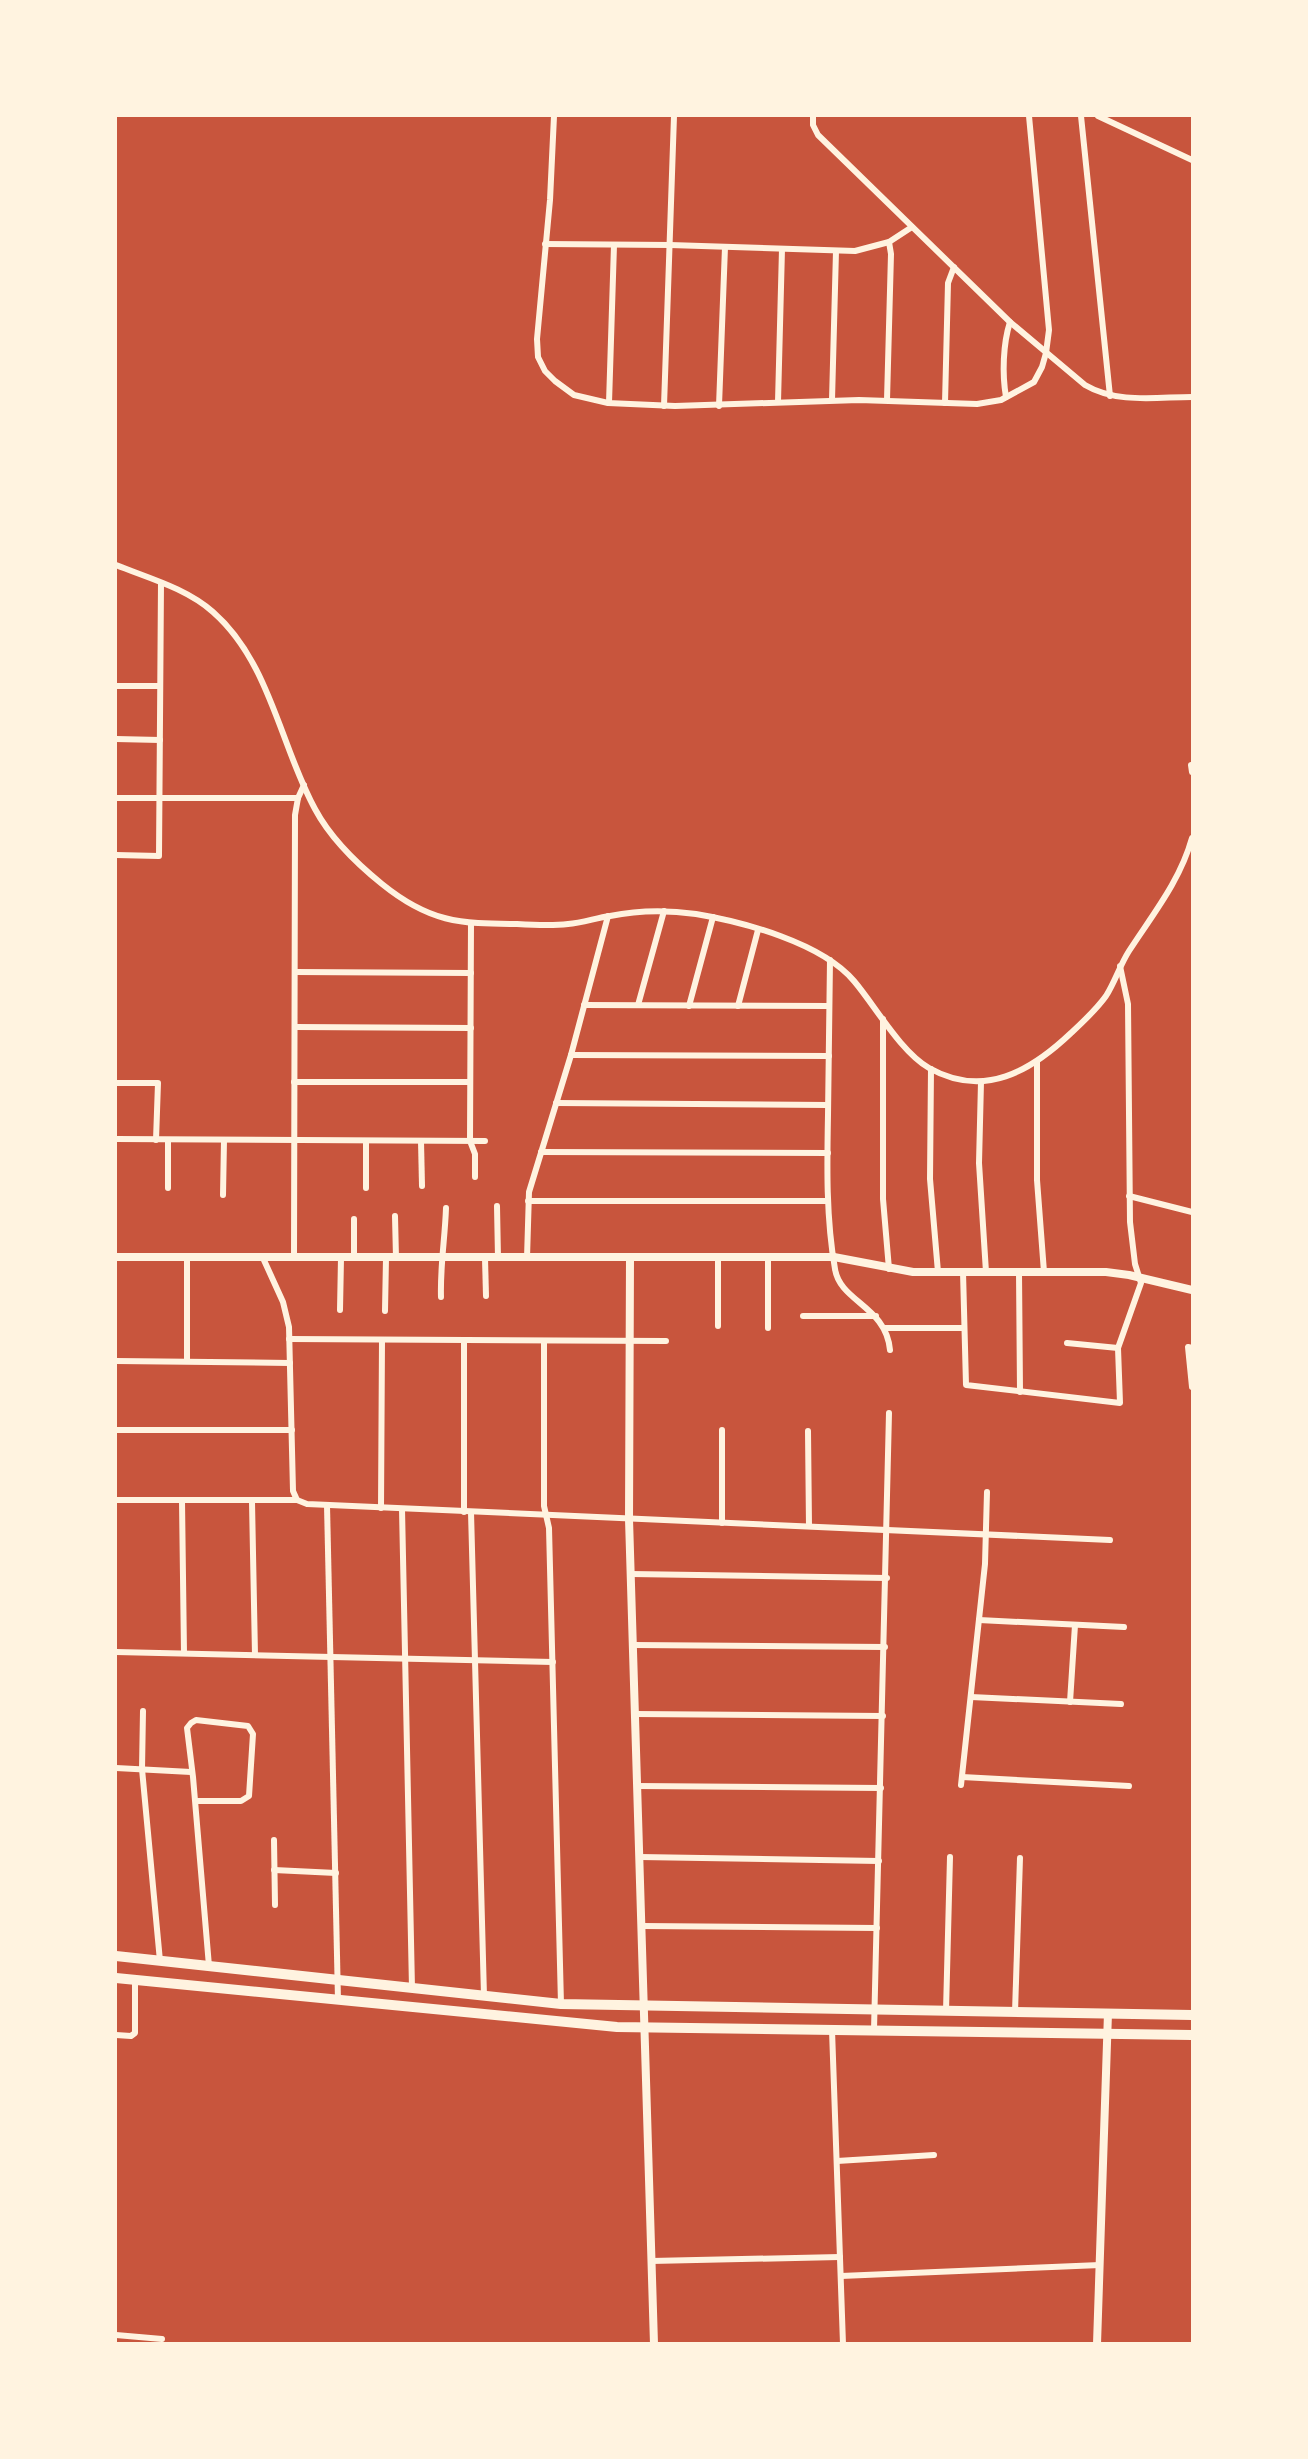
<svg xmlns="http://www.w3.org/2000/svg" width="1308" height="2459" viewBox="0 0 1308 2459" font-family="Raleway,sans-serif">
<rect width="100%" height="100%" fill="#c8553d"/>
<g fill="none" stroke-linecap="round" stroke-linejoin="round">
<!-- minor -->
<g stroke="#fff3e0" stroke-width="6">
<path d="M554,116L550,200L537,339L538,357L545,371L555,381L574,395L608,403L675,406L859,400L977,404L1001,400L1034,382L1042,367L1046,353L1049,330L1029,116"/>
<path d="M813,116V125L818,135L1010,322L1085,385C1117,404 1157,397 1192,397"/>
<path d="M1081,116L1110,396"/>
<path d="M1098,116L1192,160"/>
<path d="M545,244L670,245L855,251L889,242L912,227"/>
<path d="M1006,397C1002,374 1003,344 1010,322"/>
<path d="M832,400L836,251"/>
<path d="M887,400L891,254L889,242"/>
<path d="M778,402L782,249"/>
<path d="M609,403L614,245"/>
<path d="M945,403L948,283L954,267"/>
<path d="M664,406L674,116"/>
<path d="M719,406L725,247"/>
<path d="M116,565C148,578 186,588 213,612C270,662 280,745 315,809C331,839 356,863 382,884C429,922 459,924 517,924C534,925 551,926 568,924C582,923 596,918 610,916C639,910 668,910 696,914C744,922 822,943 854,981C876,1007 900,1051 929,1068C984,1099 1031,1071 1071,1033C1084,1021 1096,1010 1106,996C1115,982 1120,965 1129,951C1153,914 1180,881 1192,838"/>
<path d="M116,686H160"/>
<path d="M116,739L160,740"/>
<path d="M1191,765L1192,772"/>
<path d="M116,798H298"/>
<path d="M116,855L159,856L161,583"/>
<path d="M471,923L470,1141L475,1154V1177"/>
<path d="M830,960C829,1012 829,1063 828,1115C827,1166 826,1218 835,1269C840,1302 886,1306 890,1350"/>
<path d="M295,972L471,973"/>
<path d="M584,1005L829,1006"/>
<path d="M638,1005L664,911"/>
<path d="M689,1006L713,917"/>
<path d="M738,1006L758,930"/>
<path d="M883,1019V1199L889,1269"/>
<path d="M295,1027L471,1028"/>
<path d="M571,1055L829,1056"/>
<path d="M1037,1062V1180L1044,1272"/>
<path d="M931,1069L930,1179L938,1272"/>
<path d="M294,1082H470"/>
<path d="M981,1082L979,1163L986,1272"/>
<path d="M116,1083H158L156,1140"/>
<path d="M556,1103L828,1105"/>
<path d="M116,1139L485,1141"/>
<path d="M366,1141V1188"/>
<path d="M421,1141L422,1186"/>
<path d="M541,1152L828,1153"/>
<path d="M168,1188V1140"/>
<path d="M223,1195L224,1140"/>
<path d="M1129,1196L1192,1212"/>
<path d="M528,1201H828"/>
<path d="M497,1206L498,1258"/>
<path d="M395,1216L396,1258"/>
<path d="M187,1257V1361"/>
<path d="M263,1258L283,1302L289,1327L293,1491L297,1500"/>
<path d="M294,1258L295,815L298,798L304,785"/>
<path d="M354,1258V1219"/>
<path d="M485,1258L486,1296"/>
<path d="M527,1258L529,1192L571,1055L608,916"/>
<path d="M963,1272L966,1385L1120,1403L1118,1348L1141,1283L1135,1264L1130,1222L1128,1004L1120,966"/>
<path d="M1019,1272L1020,1392"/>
<path d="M441,1297C440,1267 445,1238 446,1208"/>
<path d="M340,1310L341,1258"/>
<path d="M385,1311L386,1258"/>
<path d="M803,1316H876"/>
<path d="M718,1326V1258"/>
<path d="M768,1328V1258"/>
<path d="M885,1328H964"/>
<path d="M289,1339L666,1341"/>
<path d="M544,1341V1506L549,1528L561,2004"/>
<path d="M1067,1343L1118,1348"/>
<path d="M1192,1348L1188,1347L1192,1387"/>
<path d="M116,1361L290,1363"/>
<path d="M116,1430H292"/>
<path d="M808,1431L809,1526"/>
<path d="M116,1500H297L307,1504L1110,1540"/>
<path d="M182,1501L184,1653"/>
<path d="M252,1502L255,1655"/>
<path d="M327,1505L338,2000"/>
<path d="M381,1508L382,1340"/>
<path d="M402,1509L412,1988"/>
<path d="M464,1512V1340"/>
<path d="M471,1512L484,1996"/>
<path d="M722,1523V1430"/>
<path d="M631,1574L887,1578"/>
<path d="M979,1620L1124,1627"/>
<path d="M633,1645L885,1647"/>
<path d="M116,1652L553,1662"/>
<path d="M971,1697L1121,1704"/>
<path d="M1070,1702L1075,1625"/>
<path d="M143,1711L142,1769L160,1961"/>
<path d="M635,1714L883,1716"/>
<path d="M116,1768L191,1772"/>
<path d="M962,1777L1129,1786"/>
<path d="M961,1785L985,1564L987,1492"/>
<path d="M637,1786L881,1788"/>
<path d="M196,1801H241L249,1796L253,1734L248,1726L196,1720L191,1723L187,1728L193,1777L209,1966"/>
<path d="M274,1840L275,1905"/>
<path d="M640,1857L879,1861"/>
<path d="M274,1870L336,1873"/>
<path d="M642,1926L877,1928"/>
<path d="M946,2011L950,1857"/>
<path d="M1015,2012L1020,1858"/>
<path d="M832,2030L843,2344"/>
<path d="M874,2030L889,1413"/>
<path d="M116,2035L131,2036L135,2033V1980"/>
<path d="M837,2161L934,2155"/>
<path d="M651,2261L840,2257"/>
<path d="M841,2276L1100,2265"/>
<path d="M116,2335L162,2339"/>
</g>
<!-- tertiary -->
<g stroke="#fff3e0" stroke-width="8">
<path d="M116,1257H834L913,1272H1106L1129,1275L1192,1290"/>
<path d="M630,1258L629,1519L654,2344"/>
<path d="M1097,2344L1108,2013"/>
</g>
<!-- secondary -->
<g stroke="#fff3e0" stroke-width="10">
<path d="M116,1956L561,2004L1192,2015"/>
<path d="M116,1978L617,2027L1192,2035"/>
</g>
</g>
<!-- border -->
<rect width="1308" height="2459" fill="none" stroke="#fff3e0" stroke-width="234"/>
</svg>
